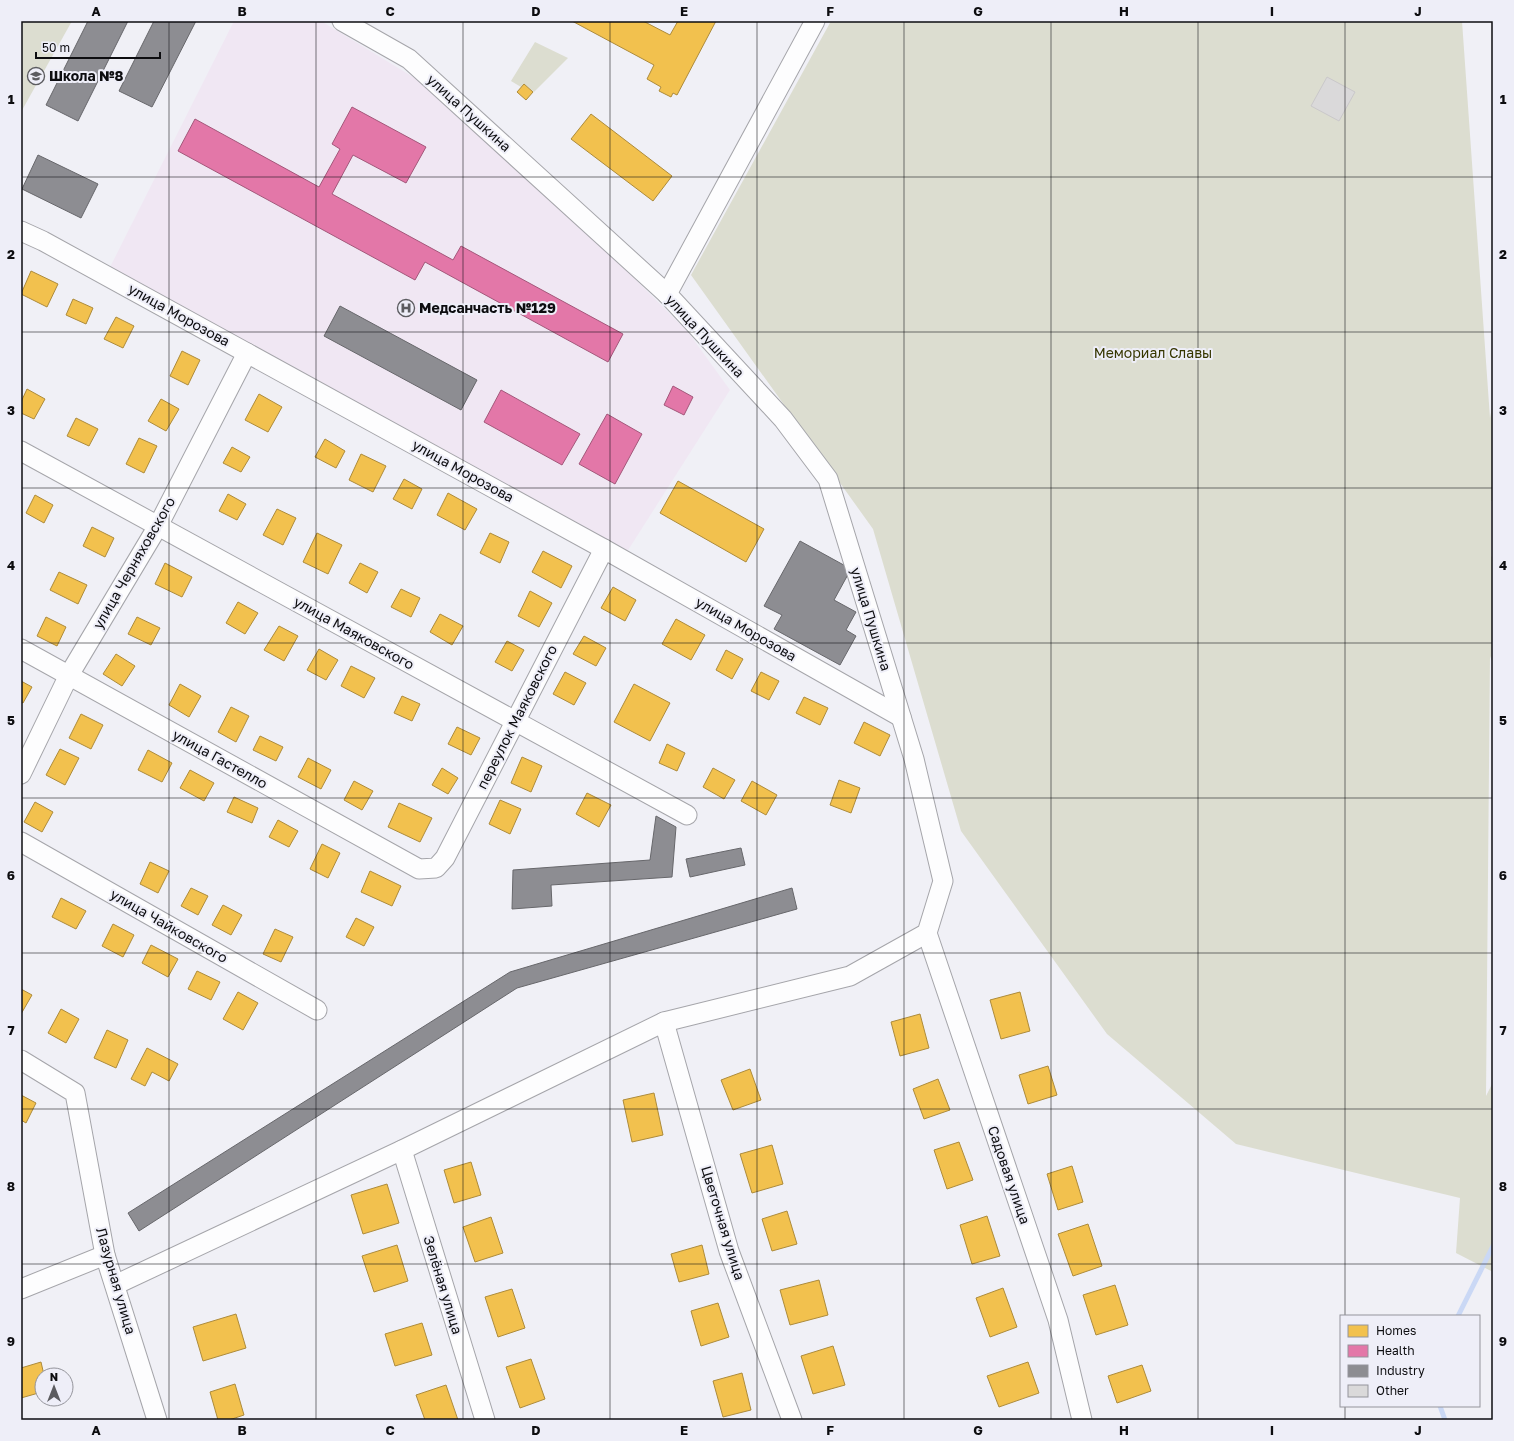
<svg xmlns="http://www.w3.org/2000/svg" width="1514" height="1441" viewBox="0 0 1514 1441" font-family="'Golos Text',sans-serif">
<rect width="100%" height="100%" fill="#f0f0f6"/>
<!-- medical -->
<path fill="#f0e7f3" d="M234,21H321L441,94L604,248L688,332L730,390L625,555L102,283Z"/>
<!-- green -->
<g fill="#dcddd0">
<path d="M21,21H72L21,112Z"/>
<path d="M831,21H1462L1490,418L1493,402V501H1491V556L1493,558V664L1490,656L1486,1096L1493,1082V1272L1456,1253L1460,1198L1236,1144L1107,1034L961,831L873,529L691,275Z"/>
<path d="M535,42L568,58L534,92L524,84L521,87L511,81Z"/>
</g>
<!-- homes -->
<g fill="#f2c14e" stroke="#ad8b3b">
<path d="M572,21H643L670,35L678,21H716L677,95L673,93L671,97L659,91L661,87L647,79L654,65Z"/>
<path d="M524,84L533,92L526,100L517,92Z"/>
<path d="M591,114L672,176L653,201L571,139Z"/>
<path d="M31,271L58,284L47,307L21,294Z"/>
<path d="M73,299L93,308L86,324L66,315Z"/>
<path d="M116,317L134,326L123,348L104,339Z"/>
<path d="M182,351L200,360L188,385L170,376Z"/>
<path d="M27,389L45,399L34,419L21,413V402Z"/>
<path d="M259,394L282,407L268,432L245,420Z"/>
<path d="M161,399L179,409L166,431L148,421Z"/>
<path d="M76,418L98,429L89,446L67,436Z"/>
<path d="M139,438L157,446L144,473L126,464Z"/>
<path d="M325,439L345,451L336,468L315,457Z"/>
<path d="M232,447L250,457L241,472L223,463Z"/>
<path d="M361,454L386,466L373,492L349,480Z"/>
<path d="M404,479L422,489L412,509L393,499Z"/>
<path d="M678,481L764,529L746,562L660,513Z"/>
<path d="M448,493L477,509L465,530L437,515Z"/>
<path d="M228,494L246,504L237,520L219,511Z"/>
<path d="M35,495L53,505L44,523L26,513Z"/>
<path d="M277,509L296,518L283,545L263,535Z"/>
<path d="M92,527L114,538L105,557L83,546Z"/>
<path d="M317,533L342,545L328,574L303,562Z"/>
<path d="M490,533L509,542L500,563L480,553Z"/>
<path d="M543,551L572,566L561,588L532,572Z"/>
<path d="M165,563L192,577L182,597L155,584Z"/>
<path d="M360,563L378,572L367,593L349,583Z"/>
<path d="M59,572L87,585L78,604L50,590Z"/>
<path d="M613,587L636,600L625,621L601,608Z"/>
<path d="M401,589L420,598L411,617L391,607Z"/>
<path d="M530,591L552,603L539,627L518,616Z"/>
<path d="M238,602L258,613L245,634L226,623Z"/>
<path d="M440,614L463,626L452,645L430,632Z"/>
<path d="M46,617L66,627L57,646L37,636Z"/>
<path d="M137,617L160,628L151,645L128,634Z"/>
<path d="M676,619L705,635L691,660L662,644Z"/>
<path d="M279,626L298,636L284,661L264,650Z"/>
<path d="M584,636L606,648L596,666L573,654Z"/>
<path d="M507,641L524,650L512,671L495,662Z"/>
<path d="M319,649L338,660L326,680L307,670Z"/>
<path d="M726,650L743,659L732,679L716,670Z"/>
<path d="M116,654L135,666L122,686L103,674Z"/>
<path d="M351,666L375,678L364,698L341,686Z"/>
<path d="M565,672L586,683L574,705L553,694Z"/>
<path d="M761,672L779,681L769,700L751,691Z"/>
<path d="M21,681L32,687L23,703L21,702Z"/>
<path d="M180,684L201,696L189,717L169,705Z"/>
<path d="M634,684L670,703L650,741L614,722Z"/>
<path d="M402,696L420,704L412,721L394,713Z"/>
<path d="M804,697L828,708L820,725L796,713Z"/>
<path d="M231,707L249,716L236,742L218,732Z"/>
<path d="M81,714L103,725L91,749L69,738Z"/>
<path d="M864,722L890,735L880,756L854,743Z"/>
<path d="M457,727L480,738L471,755L448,744Z"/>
<path d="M260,736L283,747L276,761L253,750Z"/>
<path d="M667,744L685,753L677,771L659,763Z"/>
<path d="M60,749L79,758L65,785L46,775Z"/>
<path d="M148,750L172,763L162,782L138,770Z"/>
<path d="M522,757L542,766L531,792L511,783Z"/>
<path d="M308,758L331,770L321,789L298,777Z"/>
<path d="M442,768L458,778L448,794L432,785Z"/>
<path d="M713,768L735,780L724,799L703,787Z"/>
<path d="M190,770L214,783L204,801L180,788Z"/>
<path d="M839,780L860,788L851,813L830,805Z"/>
<path d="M354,781L373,791L362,810L344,800Z"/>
<path d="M752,781L777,795L766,815L741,801Z"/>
<path d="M587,793L611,805L599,827L576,814Z"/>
<path d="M234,797L258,808L252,823L227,812Z"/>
<path d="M500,800L521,809L510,834L489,824Z"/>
<path d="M35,802L53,812L42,832L24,822Z"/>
<path d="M399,803L432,818L420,842L388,827Z"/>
<path d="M278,820L298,831L289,847L269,837Z"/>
<path d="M322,844L340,853L328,878L310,869Z"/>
<path d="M150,862L169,871L158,893L140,884Z"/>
<path d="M370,871L401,886L392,906L361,892Z"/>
<path d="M191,888L208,896L198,915L181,906Z"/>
<path d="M61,898L86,911L76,929L52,917Z"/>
<path d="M223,905L242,915L231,935L212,925Z"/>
<path d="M356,918L374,927L364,946L346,937Z"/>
<path d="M113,924L134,935L123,957L102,946Z"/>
<path d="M275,929L293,937L281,962L263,954Z"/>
<path d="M151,945L178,959L168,977L142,963Z"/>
<path d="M197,971L220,982L211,1000L188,989Z"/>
<path d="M21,989L32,995L21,1014Z"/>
<path d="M238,992L258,1003L243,1030L223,1019Z"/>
<path d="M1020,992L1030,1031L1001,1039L990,1000Z"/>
<path d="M61,1009L79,1019L66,1043L48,1033Z"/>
<path d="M920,1014L929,1048L900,1056L891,1022Z"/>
<path d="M107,1030L128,1040L116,1068L94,1058Z"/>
<path d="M147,1048L178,1064L169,1081L152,1072L145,1086L131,1079Z"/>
<path d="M1048,1066L1057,1095L1028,1104L1019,1075Z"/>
<path d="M750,1069L761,1100L733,1110L721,1080Z"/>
<path d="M938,1079L950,1110L924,1119L913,1089Z"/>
<path d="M654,1093L663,1135L632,1142L623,1100Z"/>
<path d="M21,1095L36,1103L26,1123L21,1120Z"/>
<path d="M959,1142L973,1180L947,1189L934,1150Z"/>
<path d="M772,1145L783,1184L752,1193L740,1154Z"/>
<path d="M471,1162L481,1195L454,1203L444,1170Z"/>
<path d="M1072,1166L1083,1202L1058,1210L1047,1174Z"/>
<path d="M387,1184L399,1223L363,1234L351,1195Z"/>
<path d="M787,1211L797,1244L772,1251L762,1219Z"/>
<path d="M987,1216L1000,1256L972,1264L960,1225Z"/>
<path d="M491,1217L503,1253L475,1262L463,1227Z"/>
<path d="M1088,1224L1102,1266L1073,1276L1058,1234Z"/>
<path d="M397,1245L408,1281L374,1292L362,1256Z"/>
<path d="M702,1245L709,1274L679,1282L671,1254Z"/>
<path d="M819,1280L828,1315L790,1325L780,1290Z"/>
<path d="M1115,1285L1128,1325L1096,1335L1083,1295Z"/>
<path d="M1003,1288L1017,1327L990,1337L976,1298Z"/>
<path d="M512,1289L525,1328L498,1337L485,1297Z"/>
<path d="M718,1303L729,1337L701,1346L691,1311Z"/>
<path d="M236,1314L246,1348L203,1361L193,1327Z"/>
<path d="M422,1323L432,1355L395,1366L385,1334Z"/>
<path d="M833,1346L845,1385L813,1394L801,1356Z"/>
<path d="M531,1359L545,1399L520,1408L506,1367Z"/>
<path d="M41,1362L44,1375H42V1392L21,1398V1368Z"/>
<path d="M1028,1362L1039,1393L999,1407L987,1376Z"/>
<path d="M1142,1365L1151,1391L1117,1403L1108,1376Z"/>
<path d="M742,1373L751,1410L723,1417L713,1381Z"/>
<path d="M235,1384L244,1415L229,1420H218L210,1392Z"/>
<path d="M446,1385L458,1420H425L416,1395Z"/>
</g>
<!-- health -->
<g fill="#e377a8" stroke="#a3577a">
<path d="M352,107L426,147L406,183L353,155L332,194L453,260L461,246L623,334L608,362L425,262L415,280L178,151L195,119L319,187L340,149L332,144Z"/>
<path d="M673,386L693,397L684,415L664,405Z"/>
<path d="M501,390L580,434L562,465L484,422Z"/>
<path d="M607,414L642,434L615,484L579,464Z"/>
</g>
<!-- industry -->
<g fill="#8d8d92" stroke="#67676b">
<path d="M88,21H128L78,121L46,105Z"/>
<path d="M154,21H196L152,107L119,91Z"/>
<path d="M38,155L98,184L81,218L22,189Z"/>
<path d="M340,306L477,380L461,410L324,336Z"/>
<path d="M800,541L851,569L834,600L856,612L846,630L856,636L840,665L774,629L782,615L764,606Z"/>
<path d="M656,816L676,827L672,877L551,885L552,906L512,909L513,870L650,860Z"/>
<path d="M741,848L745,865L690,877L686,859Z"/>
<path d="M792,888L797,909L517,988L139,1231L128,1213L510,972Z"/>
</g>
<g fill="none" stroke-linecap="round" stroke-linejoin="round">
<!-- stream -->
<g stroke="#cad8f5" stroke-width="5">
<path d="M1458,1316L1493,1246"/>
<path d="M1440,1406L1445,1420"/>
</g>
</g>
<!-- building -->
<path fill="#dad9da" stroke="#cac8ca" d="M1327,77L1355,92L1339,121L1311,106Z"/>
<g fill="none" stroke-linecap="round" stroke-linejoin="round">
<!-- minor casing -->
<g stroke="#a5a5aa" stroke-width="21">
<g id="minor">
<path d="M21,231L43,241L604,549L901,717"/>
<path d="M667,294L815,21"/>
<path d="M21,451L687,815"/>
<path d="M21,649L419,869L436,868L445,858L604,549"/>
<path d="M21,774L69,675L158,526L247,353"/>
<path d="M21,842L317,1010"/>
<path d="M927,933L1058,1320L1082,1420"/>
<path d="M664,1022L729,1251L792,1420"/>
<path d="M21,1060L75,1093L105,1255L157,1420"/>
<path d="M402,1150L485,1420"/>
<path d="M115,1285L402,1150L664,1022L850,976L927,933L943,881L914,759L828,479L783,419L667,294L409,59L342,21"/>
<path d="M21,1289L105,1255"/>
</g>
</g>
<!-- minor -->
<use href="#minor" stroke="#fdfdfe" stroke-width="19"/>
</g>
<!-- grid -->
<path fill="none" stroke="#0d0d10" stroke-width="1" stroke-opacity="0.55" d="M169,21V1420M316,21V1420M463,21V1420M610,21V1420M757,21V1420M904,21V1420M1051,21V1420M1198,21V1420M1345,21V1316M21,177H1493M21,332H1493M21,488H1493M21,643H1493M21,798H1493M21,953H1493M21,1109H1493M21,1264H1493M1345,1406V1420"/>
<!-- icons -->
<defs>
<g id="school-ring" transform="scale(0.9)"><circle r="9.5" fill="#eeeef8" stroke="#5c5c60" stroke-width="1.5"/><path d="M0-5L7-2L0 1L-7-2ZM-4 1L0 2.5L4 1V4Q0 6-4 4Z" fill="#5c5c60"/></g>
<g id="hospital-ring" transform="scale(0.9)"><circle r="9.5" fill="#eeeef8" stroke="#5c5c60" stroke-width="1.5"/><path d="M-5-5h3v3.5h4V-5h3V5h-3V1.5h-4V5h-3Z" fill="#5c5c60"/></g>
</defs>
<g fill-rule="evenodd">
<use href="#school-ring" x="36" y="76"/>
<use href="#hospital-ring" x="406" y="308"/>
</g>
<g text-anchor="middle" stroke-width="4" stroke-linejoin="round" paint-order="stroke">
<!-- poi labels -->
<g font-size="14" font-weight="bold" fill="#0d0d10" stroke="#eeeef8" text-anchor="start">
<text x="49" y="81">Школа №8</text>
<text x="419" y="313">Медсанчасть №129</text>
</g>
<!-- street labels -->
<g font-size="14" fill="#0d0d10" stroke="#eeeef8">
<text transform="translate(469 113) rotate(42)" y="5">улица Пушкина</text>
<text transform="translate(179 315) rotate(29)" y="5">улица Морозова</text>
<text transform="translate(705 336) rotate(47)" y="5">улица Пушкина</text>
<text transform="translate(463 471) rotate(29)" y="5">улица Морозова</text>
<text transform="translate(134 563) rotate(-60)" y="5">улица Черняховского</text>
<text transform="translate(871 619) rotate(73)" y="5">улица Пушкина</text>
<text transform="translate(746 629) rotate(30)" y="5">улица Морозова</text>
<text transform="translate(354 633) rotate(29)" y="5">улица Маяковского</text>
<text transform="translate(517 717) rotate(-63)" y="5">переулок Маяковского</text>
<text transform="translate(220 759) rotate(29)" y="5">улица Гастелло</text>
<text transform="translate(169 926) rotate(30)" y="5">улица Чайковского</text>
<text transform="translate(1009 1175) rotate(71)" y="5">Садовая улица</text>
<text transform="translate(723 1223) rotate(73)" y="5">Цветочная улица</text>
<text transform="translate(116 1281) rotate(74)" y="5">Лазурная улица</text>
<text transform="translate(443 1285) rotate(73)" y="5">Зелёная улица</text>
</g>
<!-- park labels -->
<g font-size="14" fill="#363600" stroke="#eeeef8">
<text x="1153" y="358">Мемориал Славы</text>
</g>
</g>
<!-- border -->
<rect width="1514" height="1441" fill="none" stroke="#eeeef8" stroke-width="44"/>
<!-- legend -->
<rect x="1340" y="1315" width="140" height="92" fill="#eeeef8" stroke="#94949b"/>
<rect x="1348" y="1325" width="20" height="12" fill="#f2c14e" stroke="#94949b"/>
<text x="1376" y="1335" font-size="12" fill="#0d0d10">Homes</text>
<rect x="1348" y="1345" width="20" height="12" fill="#e377a8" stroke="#94949b"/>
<text x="1376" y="1355" font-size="12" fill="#0d0d10">Health</text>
<rect x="1348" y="1365" width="20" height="12" fill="#8d8d92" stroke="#94949b"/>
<text x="1376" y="1375" font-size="12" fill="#0d0d10">Industry</text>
<rect x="1348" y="1385" width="20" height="12" fill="#dad9da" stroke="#94949b"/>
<text x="1376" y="1395" font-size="12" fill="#0d0d10">Other</text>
<!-- north arrow -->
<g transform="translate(54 1387)"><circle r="19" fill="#eeeef8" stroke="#94949b"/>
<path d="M0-3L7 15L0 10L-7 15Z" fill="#5c5c60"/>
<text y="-6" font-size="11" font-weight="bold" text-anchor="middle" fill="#0d0d10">N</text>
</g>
<!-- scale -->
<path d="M36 52v6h124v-6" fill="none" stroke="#0d0d10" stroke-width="2"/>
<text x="42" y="52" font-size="12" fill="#0d0d10" stroke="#eeeef8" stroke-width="3" paint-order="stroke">50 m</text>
<rect x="22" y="22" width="1470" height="1397" fill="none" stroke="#0d0d10" stroke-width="1.5"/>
<g font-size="13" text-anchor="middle" font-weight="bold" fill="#0d0d10">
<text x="96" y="16">A</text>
<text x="242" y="16">B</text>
<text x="390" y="16">C</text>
<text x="536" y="16">D</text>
<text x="684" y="16">E</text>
<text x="830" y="16">F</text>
<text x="978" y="16">G</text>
<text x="1124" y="16">H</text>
<text x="1272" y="16">I</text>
<text x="1418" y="16">J</text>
<text x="11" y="104">1</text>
<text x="1503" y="104">1</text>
<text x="11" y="259">2</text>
<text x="1503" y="259">2</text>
<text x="11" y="415">3</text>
<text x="1503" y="415">3</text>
<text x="11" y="570">4</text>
<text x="1503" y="570">4</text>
<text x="11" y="725">5</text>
<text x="1503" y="725">5</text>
<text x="11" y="880">6</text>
<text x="1503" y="880">6</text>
<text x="11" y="1035">7</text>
<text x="1503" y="1035">7</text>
<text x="11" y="1191">8</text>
<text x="1503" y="1191">8</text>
<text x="11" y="1346">9</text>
<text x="1503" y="1346">9</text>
<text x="96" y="1435">A</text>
<text x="242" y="1435">B</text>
<text x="390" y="1435">C</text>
<text x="536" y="1435">D</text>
<text x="684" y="1435">E</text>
<text x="830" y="1435">F</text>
<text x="978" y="1435">G</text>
<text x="1124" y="1435">H</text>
<text x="1272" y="1435">I</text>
<text x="1418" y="1435">J</text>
</g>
</svg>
